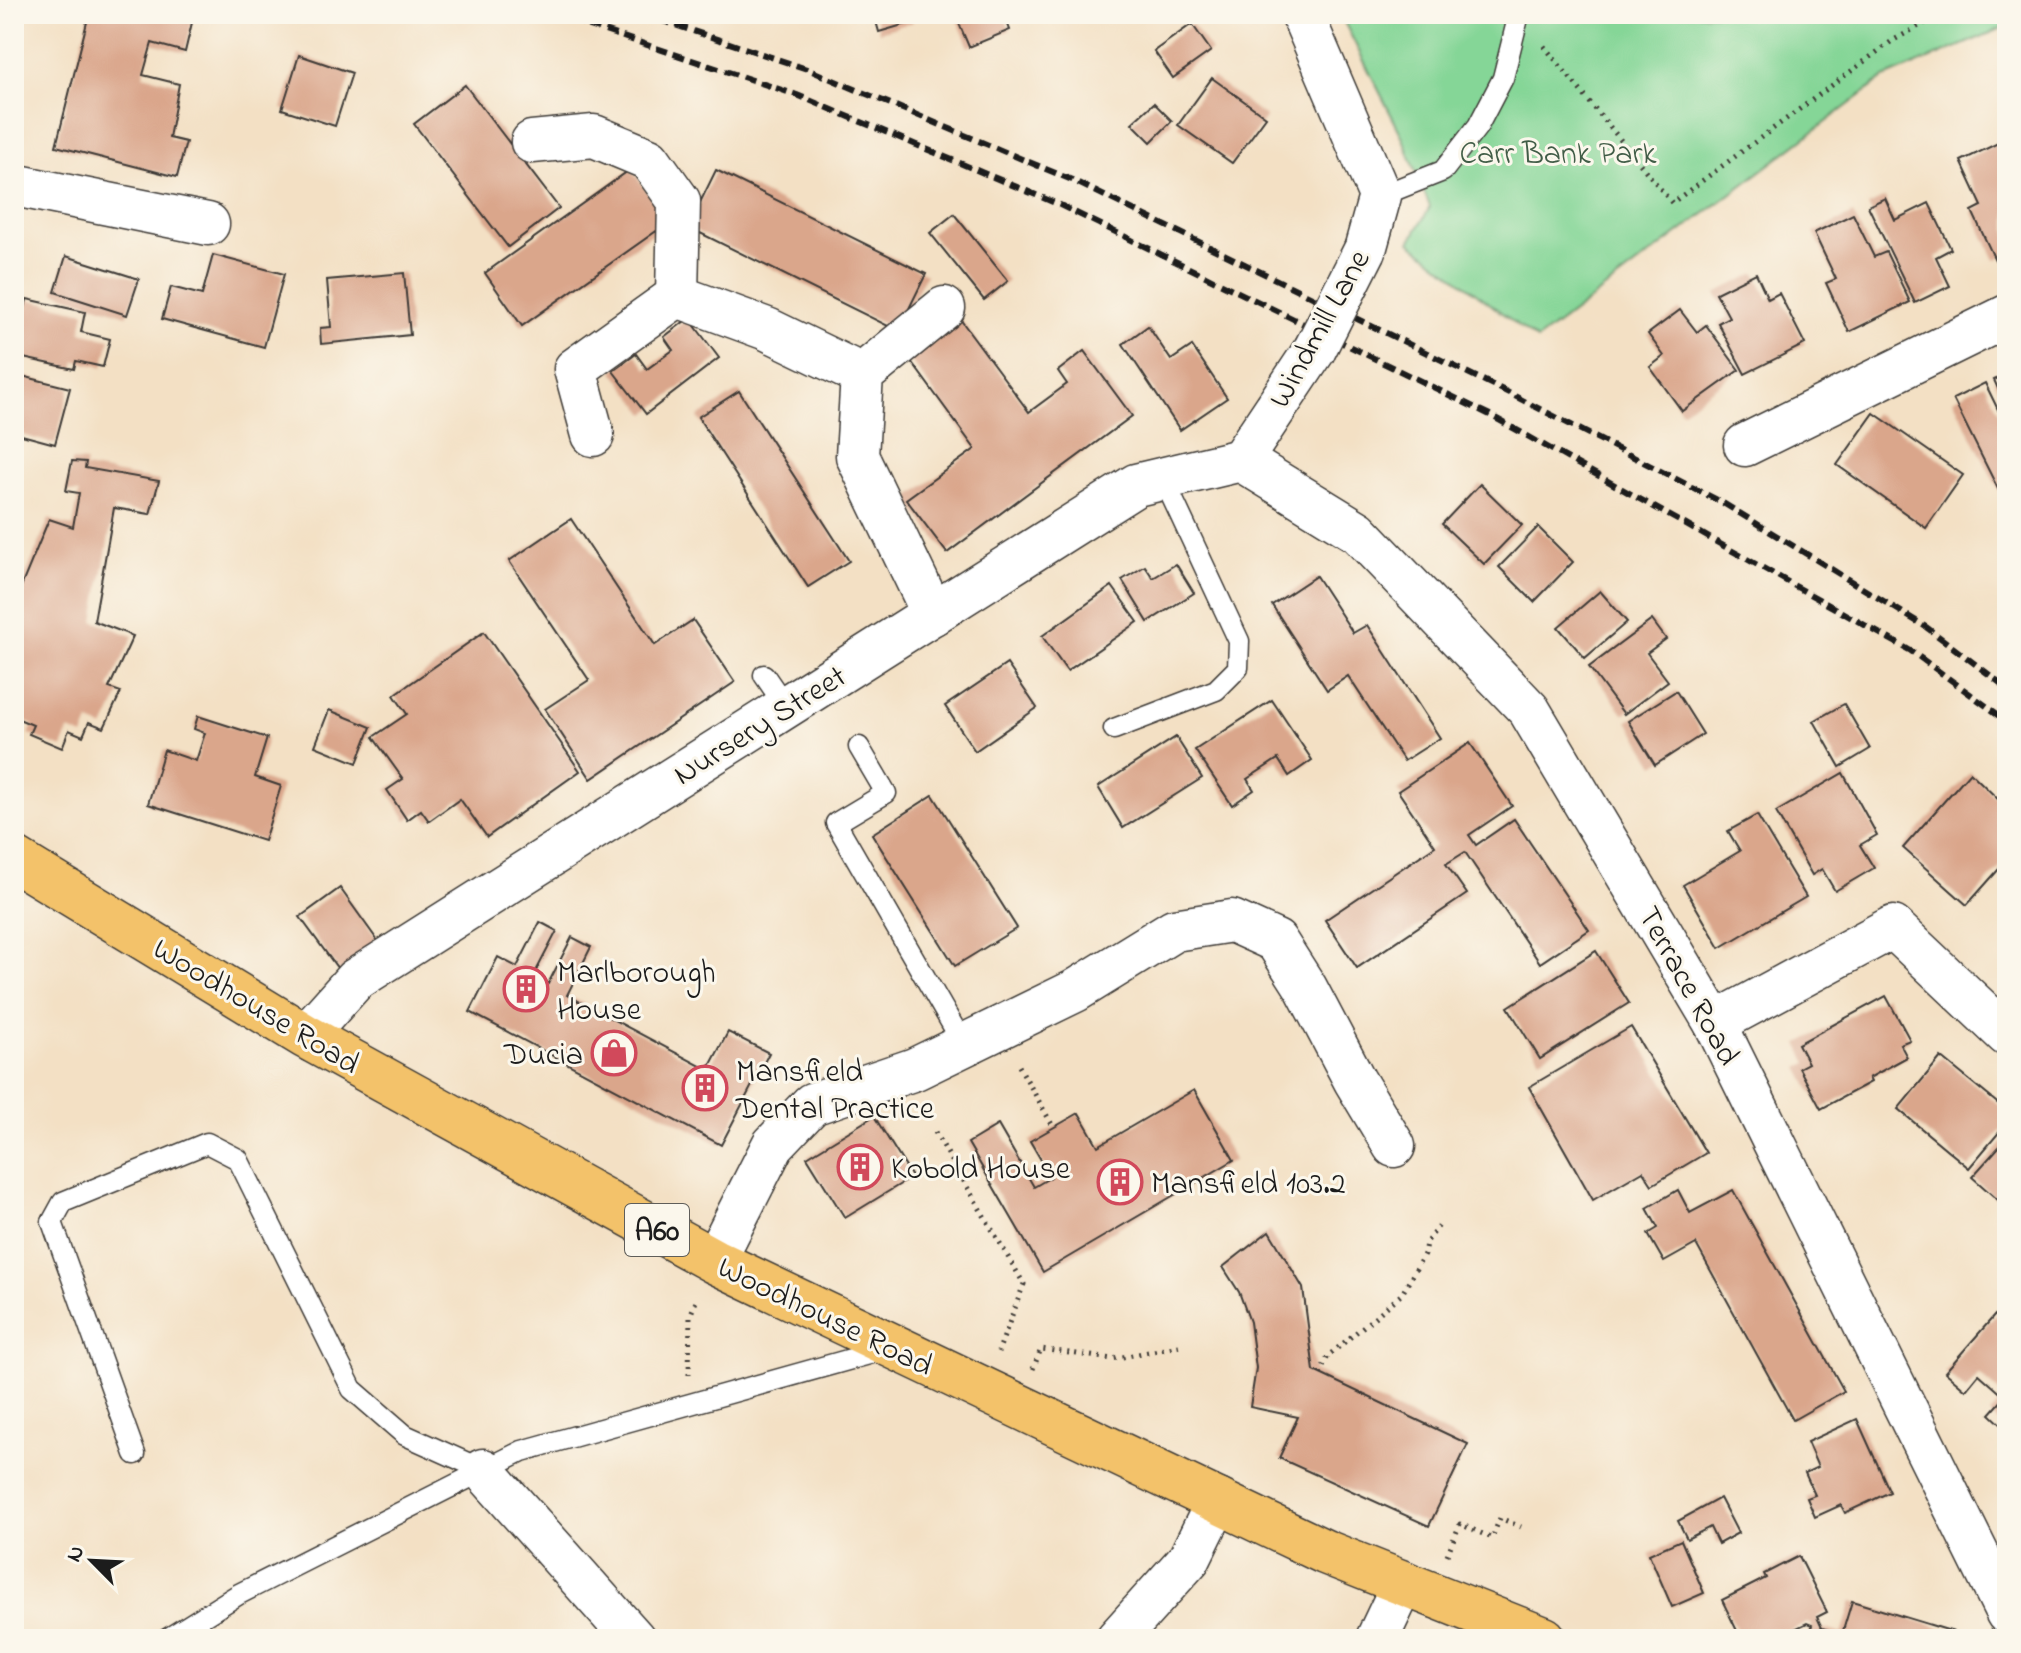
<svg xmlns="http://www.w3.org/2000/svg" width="2021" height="1653" viewBox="0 0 2021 1653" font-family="'Indie Flower',sans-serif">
<rect width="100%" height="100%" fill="#fbf7ec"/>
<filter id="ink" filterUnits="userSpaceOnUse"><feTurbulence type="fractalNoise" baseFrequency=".0125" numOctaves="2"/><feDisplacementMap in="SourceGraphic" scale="16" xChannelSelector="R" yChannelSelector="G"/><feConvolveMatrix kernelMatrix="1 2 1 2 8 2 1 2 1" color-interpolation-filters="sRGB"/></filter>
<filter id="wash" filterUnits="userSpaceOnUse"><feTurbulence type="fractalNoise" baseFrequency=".006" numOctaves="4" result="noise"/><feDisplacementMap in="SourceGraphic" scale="32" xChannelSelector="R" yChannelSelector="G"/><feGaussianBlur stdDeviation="1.8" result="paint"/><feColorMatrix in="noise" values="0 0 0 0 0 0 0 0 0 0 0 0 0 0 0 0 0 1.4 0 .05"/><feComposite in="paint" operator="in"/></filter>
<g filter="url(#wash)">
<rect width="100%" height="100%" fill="#f3e0c4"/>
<!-- green -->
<path fill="#85d697" stroke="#50795a" stroke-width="2" d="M1340,14H2007V26L1884,78L1537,340L1410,242L1430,207L1401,134Z"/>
<g id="blocks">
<!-- building -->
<g fill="#daa68b">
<path d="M89,14H194L185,52L152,43L143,75L179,84L169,138L186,142L177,177L56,146Z"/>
<path d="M874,14H911L913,22L879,32Z"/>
<path d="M955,14H1004L1010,30L969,47Z"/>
<path d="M1192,24L1211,51L1173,78L1154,51Z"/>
<path d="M299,55L352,73L335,126L282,109Z"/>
<path d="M1212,78L1266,117L1232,163L1178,125Z"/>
<path d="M465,85L559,208L508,247L414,124Z"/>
<path d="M1154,103L1172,121L1151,142L1132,123Z"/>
<path d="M2000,142L2007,157V254L1995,260L1972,211L1982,206L1961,161Z"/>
<path d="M631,169L669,222L522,326L485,273Z"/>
<path d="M716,170L926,274L898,331L688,227Z"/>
<path d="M1885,198L1895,220L1929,203L1951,249L1936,257L1950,286L1915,303L1868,206Z"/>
<path d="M954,214L1008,281L984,300L930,233Z"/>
<path d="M1853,214L1874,257L1886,252L1910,302L1849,332L1826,283L1836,279L1814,233Z"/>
<path d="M213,255L284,274L264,347L162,319L171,287L202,295Z"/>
<path d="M66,256L139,279L127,315L55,292Z"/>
<path d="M404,273L410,335L321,344L320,328L331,327L327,280Z"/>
<path d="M1756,273L1768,299L1779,293L1805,344L1745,374L1718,323L1729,317L1716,293Z"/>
<path d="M27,299L85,312L81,332L110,339L103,367L76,361L74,369L14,356Z"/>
<path d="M1680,310L1697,332L1706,325L1739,370L1682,411L1650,367L1664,356L1648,334Z"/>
<path d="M689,318L719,358L646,414L613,371L636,354L647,369L673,350L664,337Z"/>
<path d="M960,319L1029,412L1067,384L1058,371L1084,351L1132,416L947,553L906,499L975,449L908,357Z"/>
<path d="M1148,326L1171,360L1192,346L1227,398L1180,430L1123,344Z"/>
<path d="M14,374L70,388L55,444L14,433Z"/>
<path d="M2007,374V408L1994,380Z"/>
<path d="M1985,383L2007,428V436L2002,438L2007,447V502L2005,503L1953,399Z"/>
<path d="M739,391L849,561L808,587L698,417Z"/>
<path d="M1874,413L1963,475L1926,528L1837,465Z"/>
<path d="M72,461L86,462L85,468L159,481L150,514L114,508L94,621L133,636L109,688L121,692L104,728L89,722L83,736L69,730L62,748L29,734L33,725L14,717V592L18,594L49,519L73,527L79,493L66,491Z"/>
<path d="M1480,484L1522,525L1484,564L1442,524Z"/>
<path d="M571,519L655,645L693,620L735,682L591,779L545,709L589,680L509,561Z"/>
<path d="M1538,527L1573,562L1534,602L1499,567Z"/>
<path d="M1176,564L1194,593L1148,622L1122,580L1145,566L1153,578Z"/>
<path d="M1316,576L1353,633L1367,625L1440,738L1404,761L1348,676L1327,690L1272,605Z"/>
<path d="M1112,586L1138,622L1067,671L1042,636Z"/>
<path d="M1600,591L1627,622L1585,658L1558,627Z"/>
<path d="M1652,620L1666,639L1647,653L1668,681L1624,714L1589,667Z"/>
<path d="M484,632L580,771L487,837L460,799L429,821L421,810L407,820L387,790L403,779L373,737L407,714L394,695Z"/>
<path d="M1007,664L1037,708L975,751L945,706Z"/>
<path d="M1676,691L1703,734L1655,765L1628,721Z"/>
<path d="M1272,700L1312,760L1289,776L1278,759L1247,779L1254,790L1232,805L1195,750Z"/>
<path d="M1844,704L1870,749L1840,767L1814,721Z"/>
<path d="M329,710L371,727L357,763L315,746Z"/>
<path d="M198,716L267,738L255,777L281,786L264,841L148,804L164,750L196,761L205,733L194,729Z"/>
<path d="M1176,737L1202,778L1123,828L1098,787Z"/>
<path d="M1470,743L1512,806L1469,835L1476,845L1514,819L1589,930L1540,963L1465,852L1446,864L1467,894L1357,968L1325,920L1435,846L1398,791Z"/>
<path d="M1970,772L2007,808V860L1967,905L1903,848Z"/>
<path d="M1843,773L1877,835L1860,845L1874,868L1835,891L1822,869L1812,875L1776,812Z"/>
<path d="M933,795L1017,928L955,966L872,834Z"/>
<path d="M1757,815L1806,897L1720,948L1683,885L1740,851L1728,831Z"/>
<path d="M340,888L380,944L341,973L300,917Z"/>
<path d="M540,922L557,931L533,977L548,984L572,937L591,947L567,995L708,1070L728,1032L769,1053L721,1145L470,1012L498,957L517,967Z"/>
<path d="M1596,951L1629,1003L1540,1059L1508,1007Z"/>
<path d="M1886,996L1910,1040L1900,1044L1907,1057L1869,1078L1871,1082L1821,1109L1799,1068L1808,1063L1798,1044Z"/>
<path d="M1631,1027L1706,1153L1652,1185L1643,1171L1593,1200L1529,1087Z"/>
<path d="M1941,1057L2007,1111V1123L1969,1168L1898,1109Z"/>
<path d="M1194,1090L1234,1160L1043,1272L968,1143L998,1125L1034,1187L1051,1177L1030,1141L1079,1113L1098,1146Z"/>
<path d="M874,1116L912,1177L845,1218L807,1157Z"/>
<path d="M2007,1138V1208L1972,1177Z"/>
<path d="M1678,1190L1690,1213L1733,1190L1844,1391L1793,1420L1696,1244L1664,1262L1648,1234L1658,1228L1647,1208Z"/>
<path d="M1269,1231L1303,1288L1314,1371L1468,1444L1429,1526L1279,1458L1298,1417L1250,1407L1256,1368L1250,1322L1239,1292L1223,1267Z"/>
<path d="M1995,1315L2007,1325V1342L2003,1346L2007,1349V1430L1990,1414L2005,1397L1979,1374L1966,1390L1945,1372Z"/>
<path d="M1857,1419L1890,1492L1845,1513L1841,1505L1815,1517L1807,1498L1815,1495L1805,1473L1818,1467L1807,1442Z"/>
<path d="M1720,1498L1738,1533L1718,1544L1710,1527L1687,1539L1678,1521Z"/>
<path d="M1681,1540L1704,1593L1672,1607L1649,1554Z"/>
<path d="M1799,1556L1827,1612L1817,1617L1822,1628L1842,1634L1852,1601L1977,1639H1808L1812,1625L1807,1623L1774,1639H1741L1722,1600L1766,1578L1764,1574Z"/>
</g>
</g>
</g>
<g filter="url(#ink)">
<use href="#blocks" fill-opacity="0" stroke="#3c3935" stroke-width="2"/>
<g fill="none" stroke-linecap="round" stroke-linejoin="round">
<!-- lane casing -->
<g stroke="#3c3935" stroke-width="23">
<g id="lane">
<path d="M1380,196L1443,171L1478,126L1503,78L1519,14"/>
<path d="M764,675L786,707"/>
<path d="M1114,729L1216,690L1238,668L1239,641L1163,478"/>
<path d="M859,747L886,793L836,823L964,1045"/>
<path d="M135,1454L52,1222L63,1202L207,1143L238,1159L352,1389L405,1435L483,1470"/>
<path d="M167,1639L239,1594L522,1451L887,1349"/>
</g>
</g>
<!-- street casing -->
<g stroke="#3c3935" stroke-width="45">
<g id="street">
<path d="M1302,14L1380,196L1365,250"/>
<path d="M532,142L594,136L649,159L679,201L677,296"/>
<path d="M14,185L208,224"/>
<path d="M593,435L575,369L677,296L767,329L862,375"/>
<path d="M1745,445L2007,316"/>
<path d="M1241,460L1358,532L1529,710L1715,1023L2007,1613"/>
<path d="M1241,460L1315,349"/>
<path d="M933,614L857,456L862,375L944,308"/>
<path d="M1715,1023L1893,927L2007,1035"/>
<path d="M305,1036L355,980L1136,485L1241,460"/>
<path d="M714,1261L773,1145L812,1104L915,1069L1075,991L1174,930L1232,921L1276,941L1306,988L1355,1081L1394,1146"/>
<path d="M483,1470L634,1639"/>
<path d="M1117,1639L1189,1559L1218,1500"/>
<path d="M1377,1639L1404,1582"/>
</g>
</g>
<!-- highway casing -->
<g stroke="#3c3935" stroke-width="47">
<path id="highway" d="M14,859L305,1036L714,1261L1325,1552L1544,1639"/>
</g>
<!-- path -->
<g stroke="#3c3935" stroke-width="5" stroke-dasharray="2 6" stroke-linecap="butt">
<path d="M1544,46L1672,203L1892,41L1941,14"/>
<path d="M1019,1066L1054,1128"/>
<path d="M935,1132L1024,1284L998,1352"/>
<path d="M1033,1369L1041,1349L1112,1359L1179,1346"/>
<path d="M1320,1374L1328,1356L1402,1294L1424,1254L1426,1243L1440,1224"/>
<path d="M689,1375L690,1316L697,1299"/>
<path d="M1447,1555L1460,1524L1492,1538L1500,1518L1521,1527"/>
</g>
<!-- lane -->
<use href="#lane" stroke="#fff" stroke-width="20"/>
<!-- street -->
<use href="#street" stroke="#fff" stroke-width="42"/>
<!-- highway -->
<use href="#highway" stroke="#f3c26a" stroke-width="44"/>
<!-- rail -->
<g stroke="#1c1c1c" stroke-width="6" stroke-dasharray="12 6" stroke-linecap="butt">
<path d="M554,14L797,95L1060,205L1490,415L1911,651L2007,721"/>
<path d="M642,14L807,69L1072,180L1503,390L1723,503L1926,627L2007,688"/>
</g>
<!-- street-bridge casing -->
<g stroke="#3c3935" stroke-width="45" stroke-linecap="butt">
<path id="street-bridge" d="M1315,349L1365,250"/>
</g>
<!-- street-bridge -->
<use href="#street-bridge" stroke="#fff" stroke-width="42"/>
</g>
</g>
<!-- icons -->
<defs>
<g id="building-ring" transform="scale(2.3)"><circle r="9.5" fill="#fbf7ec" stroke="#d1495b" stroke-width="1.5"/><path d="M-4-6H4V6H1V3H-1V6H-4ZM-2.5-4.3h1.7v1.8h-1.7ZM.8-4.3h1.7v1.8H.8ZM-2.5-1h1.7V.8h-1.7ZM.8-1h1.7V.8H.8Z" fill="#d1495b"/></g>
<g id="shop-ring" transform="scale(2.3)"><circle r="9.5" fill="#fbf7ec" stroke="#d1495b" stroke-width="1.5"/><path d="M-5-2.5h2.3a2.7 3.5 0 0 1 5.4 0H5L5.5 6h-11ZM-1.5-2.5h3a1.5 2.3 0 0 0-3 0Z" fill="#d1495b"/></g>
</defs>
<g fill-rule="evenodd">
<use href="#building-ring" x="526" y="989"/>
<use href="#shop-ring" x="614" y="1053"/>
<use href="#building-ring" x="705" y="1088"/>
<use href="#building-ring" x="860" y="1167"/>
<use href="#building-ring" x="1120" y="1182"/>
</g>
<g text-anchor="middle" stroke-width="6" stroke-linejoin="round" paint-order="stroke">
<!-- shield labels -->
<rect fill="#fbf7ec" stroke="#5f5e5a" stroke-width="2" x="625" y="1204" width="64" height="52" rx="6"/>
<g font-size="30" font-weight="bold" fill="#1c1c1c">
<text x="657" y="1240">A60</text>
</g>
<!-- park labels -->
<g font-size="32" fill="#415d47" stroke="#fbf7ec">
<text x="1558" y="163">Carr Bank Park</text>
</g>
<!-- street labels -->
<g font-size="32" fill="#1c1c1c" stroke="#fbf7ec">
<text transform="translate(1318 328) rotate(-61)" y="11">Windmill Lane</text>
<text transform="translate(759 724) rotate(-32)" y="11">Nursery Street</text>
<text transform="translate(1690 985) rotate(61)" y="11">Terrace Road</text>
<text transform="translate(257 1005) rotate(31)" y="11">Woodhouse Road</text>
<text transform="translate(826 1315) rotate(26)" y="11">Woodhouse Road</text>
</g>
<!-- poi labels -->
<g font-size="32" fill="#1c1c1c" stroke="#fbf7ec" text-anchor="start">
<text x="557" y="982">Marlborough<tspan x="557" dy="37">House</tspan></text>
<text x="583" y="1064" text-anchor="end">Ducia</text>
<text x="736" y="1081">Mansfield<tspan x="736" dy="37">Dental Practice</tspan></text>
<text x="891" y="1178">Kobold House</text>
<text x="1151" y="1193">Mansfield 103.2</text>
</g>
</g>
<!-- margin -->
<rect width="2021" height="1653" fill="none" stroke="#fbf7ec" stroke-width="48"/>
<!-- north arrow -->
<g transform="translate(92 1561) rotate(294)" stroke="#fbf7ec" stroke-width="6" paint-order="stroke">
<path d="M0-6L14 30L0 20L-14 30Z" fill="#1c1c1c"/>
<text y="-12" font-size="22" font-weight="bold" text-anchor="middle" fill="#1c1c1c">N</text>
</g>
</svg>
